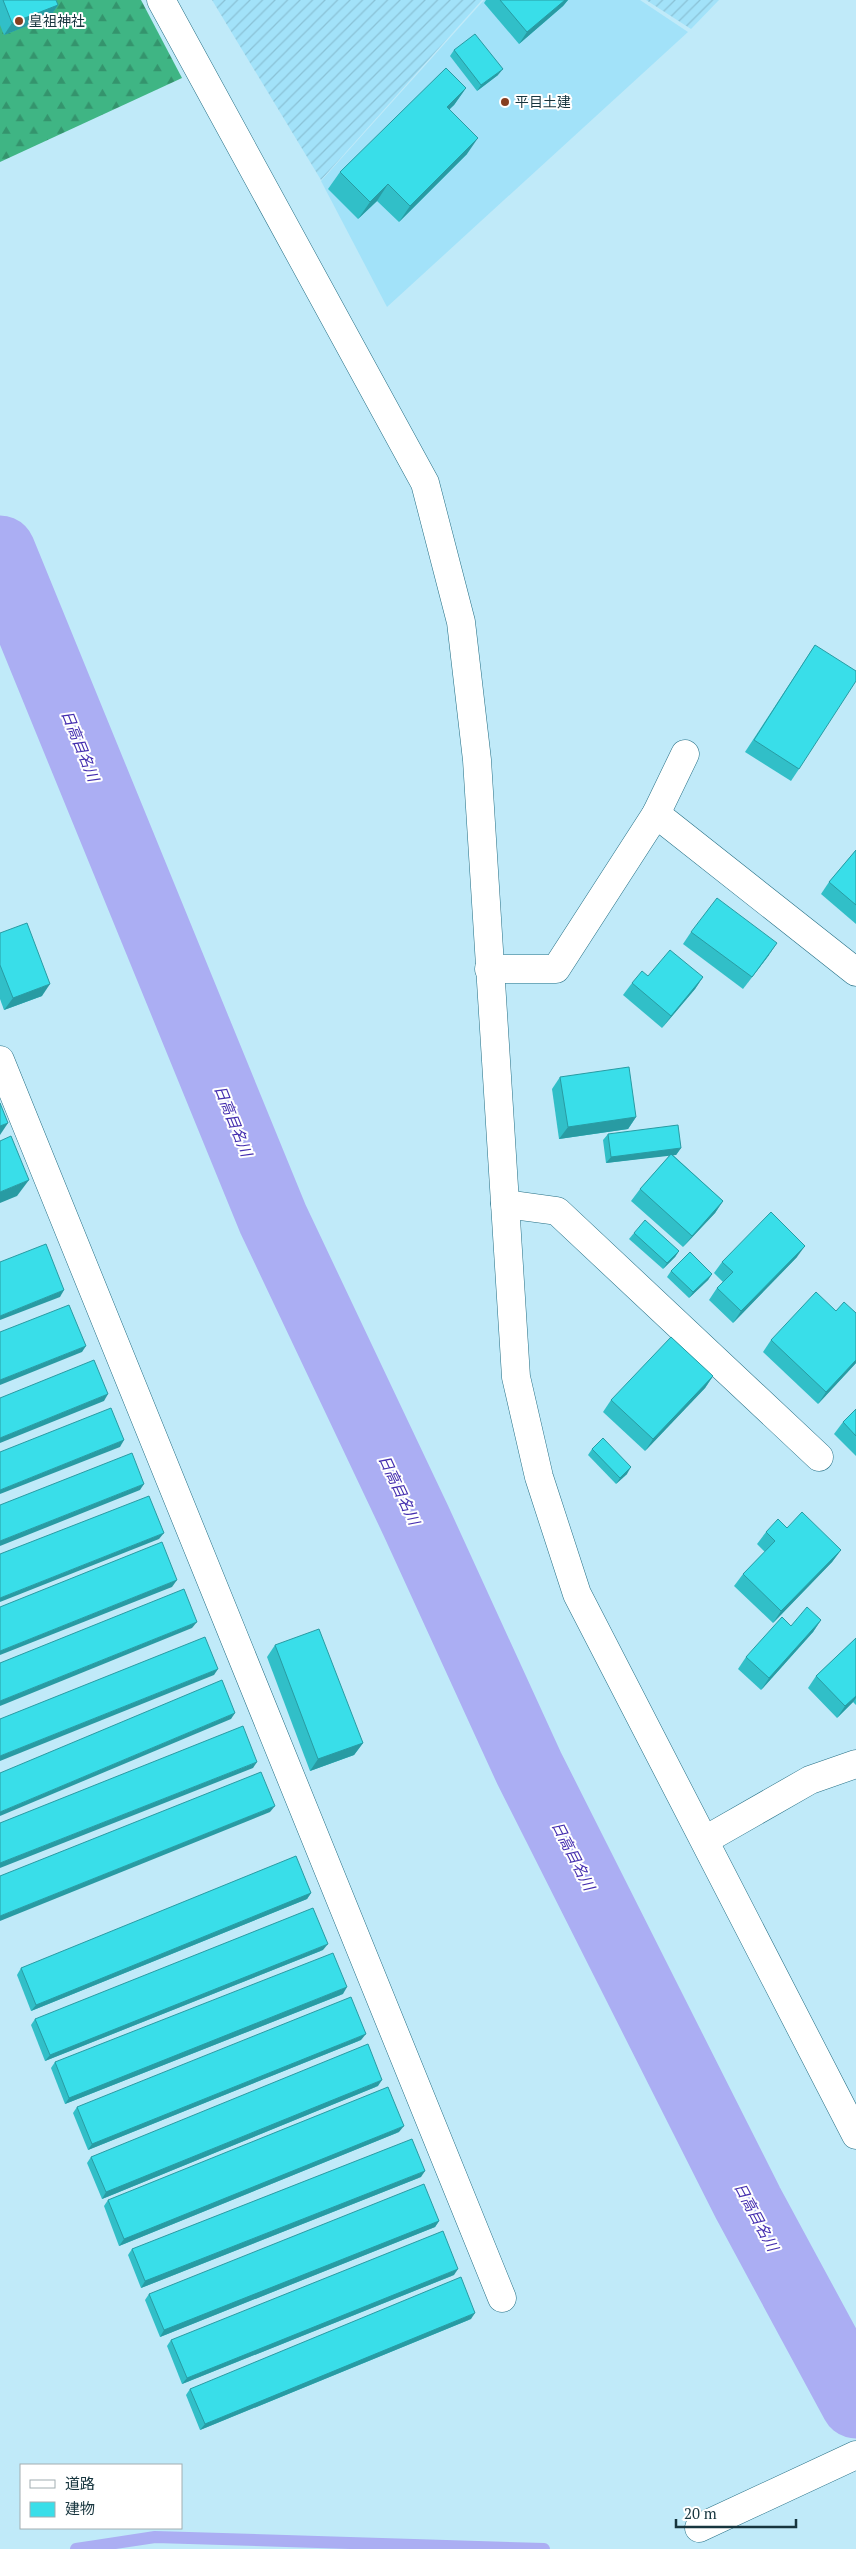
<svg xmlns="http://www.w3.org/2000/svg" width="856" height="2549" viewBox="0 0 856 2549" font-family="'PT Serif','Noto Sans JP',serif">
<defs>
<pattern id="industrial-furrows" width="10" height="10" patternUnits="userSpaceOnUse" patternTransform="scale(1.25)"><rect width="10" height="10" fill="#a2e2f9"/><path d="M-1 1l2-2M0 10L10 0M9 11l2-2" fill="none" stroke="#8bc2d6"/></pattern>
<pattern id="forest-firs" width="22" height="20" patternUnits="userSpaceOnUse" patternTransform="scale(1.25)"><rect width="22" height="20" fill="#3fb584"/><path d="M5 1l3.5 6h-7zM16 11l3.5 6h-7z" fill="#34946d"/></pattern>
</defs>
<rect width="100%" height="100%" fill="#c0eaf9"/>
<!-- built -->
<path fill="#a2e2f9" d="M484,0H640L688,32L387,307L321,181Z"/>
<!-- industrial -->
<g fill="url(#industrial-furrows)">
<path d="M212,0H482L321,180Z"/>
<path d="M646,0H719L691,29Z"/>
</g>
<!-- forest -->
<path fill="url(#forest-firs)" d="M0,0H141L182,78L0,162Z"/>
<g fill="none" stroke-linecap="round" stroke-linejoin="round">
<!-- stream -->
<path stroke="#abaef3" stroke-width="12" d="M76,2549L155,2537L544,2549"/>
<!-- river -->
<path stroke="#abaef3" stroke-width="71" d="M0,551L273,1219L416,1521L529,1768L748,2203L856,2403"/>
<!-- minor casing -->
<g stroke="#236e84" stroke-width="29">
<g id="minor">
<path d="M161,0L425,483L461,622L477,760L516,1377L539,1477L577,1594L856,2135"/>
<path d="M656,814L856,972"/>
<path d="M489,969H556L656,814L685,754"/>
<path d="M0,1060L502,2298"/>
<path d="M505,1204L557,1211L819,1457"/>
<path d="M705,1840L810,1780L856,1764"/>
<path d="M699,2528L856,2455"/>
</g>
</g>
<!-- minor -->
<use href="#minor" stroke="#fff" stroke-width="28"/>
</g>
<!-- wall -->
<g fill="#31bfc8">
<path d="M0,0H56L58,5L50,17L4,35L0,25Z"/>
<path d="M486,0H568L563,6L519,44L484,3Z"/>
<path d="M454,50L498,75L477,91L450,56Z"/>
<path d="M466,88L454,105L449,109L467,154L399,222L377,201L358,219L328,189L340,172Z"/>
<path d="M815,645L799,769L791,781L745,752Z"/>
<path d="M856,850V924L821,894L829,882Z"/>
<path d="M691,932L769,955L743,989L683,944Z"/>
<path d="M0,933L42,996L4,1010L0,999Z"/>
<path d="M648,976L703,977L695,989L662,1028L623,995L632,983Z"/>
<path d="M560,1077L636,1117L628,1129L559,1139L552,1089Z"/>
<path d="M608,1134L681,1148L676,1155H673L723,1201L715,1213L683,1247L631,1201L640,1189L670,1155L606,1163L603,1140Z"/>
<path d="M634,1233L679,1251L675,1257L663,1269L629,1239Z"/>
<path d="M797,1257L733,1323L709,1300L717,1288L723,1282L714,1273L722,1262Z"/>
<path d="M671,1271L712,1274L708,1280L689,1298L667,1277Z"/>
<path d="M836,1311L856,1313V1363L818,1404L763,1352L771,1340Z"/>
<path d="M713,1376L705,1388L645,1451L603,1412L611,1400Z"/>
<path d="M856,1409V1456L834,1434L843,1422Z"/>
<path d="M592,1449L627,1474L616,1484L588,1455Z"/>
<path d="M787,1528L841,1550L832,1562L773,1623L734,1586L743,1574L765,1552L757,1544L766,1532Z"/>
<path d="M821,1620L813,1632L761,1690L738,1669L746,1657L791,1626Z"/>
<path d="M856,1638V1705L853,1702L837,1718L808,1688L816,1676Z"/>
<path d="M275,1645L363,1743L354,1755L310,1771L267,1657Z"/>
<path d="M311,1893L307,1899L31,2011L17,1975L21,1968Z"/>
<path d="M323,1950L45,2061L31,2025L35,2019Z"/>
<path d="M343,1994L65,2104L51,2068L55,2062Z"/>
<path d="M361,2040L88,2150L73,2113L77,2107Z"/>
<path d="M378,2086L102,2199L87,2163L91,2157Z"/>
<path d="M399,2132L119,2246L104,2206L108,2200Z"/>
<path d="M421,2177L141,2288L128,2255L132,2249Z"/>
<path d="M439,2221L435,2227L160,2337L145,2300L149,2294Z"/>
<path d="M454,2275L182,2384L167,2346L171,2340Z"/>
<path d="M471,2319L200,2430L186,2395L190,2389Z"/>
</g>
<!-- shaded-wall -->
<g fill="#289ba3">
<path d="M565,0H568L563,6L519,44L527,32Z"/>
<path d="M58,5L50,17L4,35L12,23Z"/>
<path d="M503,69L498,75L477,91L481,85Z"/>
<path d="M466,88L454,105L435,124L447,107Z"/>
<path d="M478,138L467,154L399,222L410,206Z"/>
<path d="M388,184L377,201L358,219L370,202Z"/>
<path d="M777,943L769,955L743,989L752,977Z"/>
<path d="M703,977L695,989L662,1028L671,1016Z"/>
<path d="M50,984L42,996L4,1010L13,998Z"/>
<path d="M636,1117L628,1129L559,1139L568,1127Z"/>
<path d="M8,1123L0,1135V1126Z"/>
<path d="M681,1148L676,1155L606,1163L611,1157Z"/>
<path d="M29,1180L17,1196L0,1203V1192Z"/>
<path d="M723,1201L715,1213L683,1247L692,1236Z"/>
<path d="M805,1246L797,1257L733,1323L741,1311Z"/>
<path d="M679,1251L675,1257L663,1269L667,1263Z"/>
<path d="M712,1274L708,1280L689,1298L693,1292Z"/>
<path d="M64,1290L60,1297L0,1320V1316Z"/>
<path d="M86,1346L82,1352L0,1385V1380Z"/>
<path d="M856,1360V1363L818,1404L826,1392Z"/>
<path d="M713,1376L705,1388L645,1451L653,1439Z"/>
<path d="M108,1394L104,1401L0,1443V1438Z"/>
<path d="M124,1440L120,1447L0,1494V1490Z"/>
<path d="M631,1467L627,1474L616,1484L620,1478Z"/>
<path d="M144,1484L140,1490L0,1546V1541Z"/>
<path d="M164,1533L159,1539L0,1602V1598Z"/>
<path d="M841,1550L832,1562L773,1623L781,1611Z"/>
<path d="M177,1580L172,1587L0,1655V1651Z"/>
<path d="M821,1620L813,1632L761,1690L769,1678Z"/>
<path d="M197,1622L192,1628L0,1706V1701Z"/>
<path d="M218,1669L214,1675L0,1761V1756Z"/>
<path d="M856,1696V1698L853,1702L837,1718L845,1706Z"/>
<path d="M235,1713L231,1719L0,1816V1812Z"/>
<path d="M363,1743L354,1755L310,1771L318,1759Z"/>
<path d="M257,1762L253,1768L0,1868V1863Z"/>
<path d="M275,1806L270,1812L0,1921V1916Z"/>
<path d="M311,1893L307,1899L31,2011L36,2005Z"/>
<path d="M328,1944L323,1950L45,2061L50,2055Z"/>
<path d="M347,1987L343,1994L65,2104L69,2098Z"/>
<path d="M366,2034L361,2040L88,2150L92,2144Z"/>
<path d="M382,2080L378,2086L102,2199L106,2192Z"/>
<path d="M404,2126L399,2132L119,2246L124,2239Z"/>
<path d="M425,2171L421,2177L141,2288L145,2281Z"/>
<path d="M439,2221L435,2227L160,2337L164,2330Z"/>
<path d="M458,2269L454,2275L182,2384L187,2378Z"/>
<path d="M475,2313L471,2319L200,2430L205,2424Z"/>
</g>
<!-- building -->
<g fill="#39dee9" stroke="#289ba3">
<path d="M3,0H56L58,5L12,23Z"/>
<path d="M500,0H565L527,32Z"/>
<path d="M475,34L503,69L481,85L454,50Z"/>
<path d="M446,68L466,88L447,107L478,138L410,206L388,184L370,202L340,172Z"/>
<path d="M815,645L856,671V681L799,769L754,740Z"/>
<path d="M856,850V905L829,882Z"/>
<path d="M717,898L777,943L752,977L691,932Z"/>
<path d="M27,923L50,984L13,998L0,965V933Z"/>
<path d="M670,950L703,977L671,1016L632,983L642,971L648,976Z"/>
<path d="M629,1067L636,1117L568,1127L560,1077Z"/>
<path d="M0,1103L8,1123L0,1126Z"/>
<path d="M678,1125L681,1148L611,1157L608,1134Z"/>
<path d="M11,1136L29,1180L0,1192V1141Z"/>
<path d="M671,1154L723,1201L692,1236L640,1189Z"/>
<path d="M771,1212L805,1246L741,1311L717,1288L733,1272L722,1262Z"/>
<path d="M645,1220L679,1251L667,1263L634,1233Z"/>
<path d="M46,1244L64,1290L0,1316V1262Z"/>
<path d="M690,1252L712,1274L693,1292L671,1271Z"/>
<path d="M816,1292L836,1311L844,1302L856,1313V1360L826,1392L771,1340Z"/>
<path d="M69,1305L86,1346L0,1380V1332Z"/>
<path d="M671,1337L713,1376L653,1439L611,1400Z"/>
<path d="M94,1360L108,1394L0,1438V1398Z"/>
<path d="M111,1408L124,1440L0,1490V1452Z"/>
<path d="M856,1409V1436L843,1422Z"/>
<path d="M603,1438L631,1467L620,1478L592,1449Z"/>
<path d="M132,1453L144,1484L0,1541V1505Z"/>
<path d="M149,1496L164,1533L0,1598V1554Z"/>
<path d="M802,1512L841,1550L781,1611L743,1574L775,1541L766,1532L778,1519L787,1528Z"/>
<path d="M162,1542L177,1580L0,1651V1607Z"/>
<path d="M184,1589L197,1622L0,1701V1663Z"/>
<path d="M807,1607L821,1620L769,1678L746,1657L782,1617L791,1626Z"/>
<path d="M319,1629L363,1743L318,1759L275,1645Z"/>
<path d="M205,1637L218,1669L0,1756V1719Z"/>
<path d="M856,1638V1696L845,1706L816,1676Z"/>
<path d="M222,1680L235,1713L0,1812V1773Z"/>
<path d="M243,1726L257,1762L0,1863V1823Z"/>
<path d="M261,1772L275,1806L0,1916V1876Z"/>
<path d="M296,1856L311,1893L36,2005L21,1968Z"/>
<path d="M313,1908L328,1944L50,2055L35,2019Z"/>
<path d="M333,1953L347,1987L69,2098L55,2062Z"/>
<path d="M351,1997L366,2034L92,2144L77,2107Z"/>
<path d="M368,2044L382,2080L106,2192L91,2157Z"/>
<path d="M388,2087L404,2126L124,2239L108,2200Z"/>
<path d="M412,2139L425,2171L145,2281L132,2249Z"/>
<path d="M424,2184L439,2221L164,2330L149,2294Z"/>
<path d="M443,2231L458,2269L187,2378L171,2340Z"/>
<path d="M461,2277L475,2313L205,2424L190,2389Z"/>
</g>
<!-- markers -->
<g fill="#863e20" stroke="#fff" stroke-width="2">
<circle cx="19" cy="21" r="5"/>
<circle cx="505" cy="102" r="5"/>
</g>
<g text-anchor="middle" stroke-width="4" stroke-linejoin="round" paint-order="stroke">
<!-- poi labels -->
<g font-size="14" fill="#17353e" stroke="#fff" text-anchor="start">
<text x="29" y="26">皇祖神社</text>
<text x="515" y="107">平目土建</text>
</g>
<!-- water labels -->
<g font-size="15" font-style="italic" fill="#442eaf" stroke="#fff">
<text transform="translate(80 746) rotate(68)" y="5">日高目名川</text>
<text transform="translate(233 1121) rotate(68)" y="5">日高目名川</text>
<text transform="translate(399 1490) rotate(65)" y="5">日高目名川</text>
<text transform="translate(573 1856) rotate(63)" y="5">日高目名川</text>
<text transform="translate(756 2217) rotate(62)" y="5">日高目名川</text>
</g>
</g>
<!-- legend -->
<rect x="20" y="2464" width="162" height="65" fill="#ffffff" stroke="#a2aeb2"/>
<rect x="30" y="2480" width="25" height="8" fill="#ffffff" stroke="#a2aeb2"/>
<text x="65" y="2489" font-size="15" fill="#17353e">道路</text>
<rect x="30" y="2502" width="25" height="15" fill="#39dee9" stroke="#a2aeb2"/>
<text x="65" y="2514" font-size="15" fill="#17353e">建物</text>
<!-- scale -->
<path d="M676 2519v8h120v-8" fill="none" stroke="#17353e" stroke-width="2.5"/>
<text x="684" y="2519" font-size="15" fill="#17353e" stroke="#ffffff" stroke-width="4" paint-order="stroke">20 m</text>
</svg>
